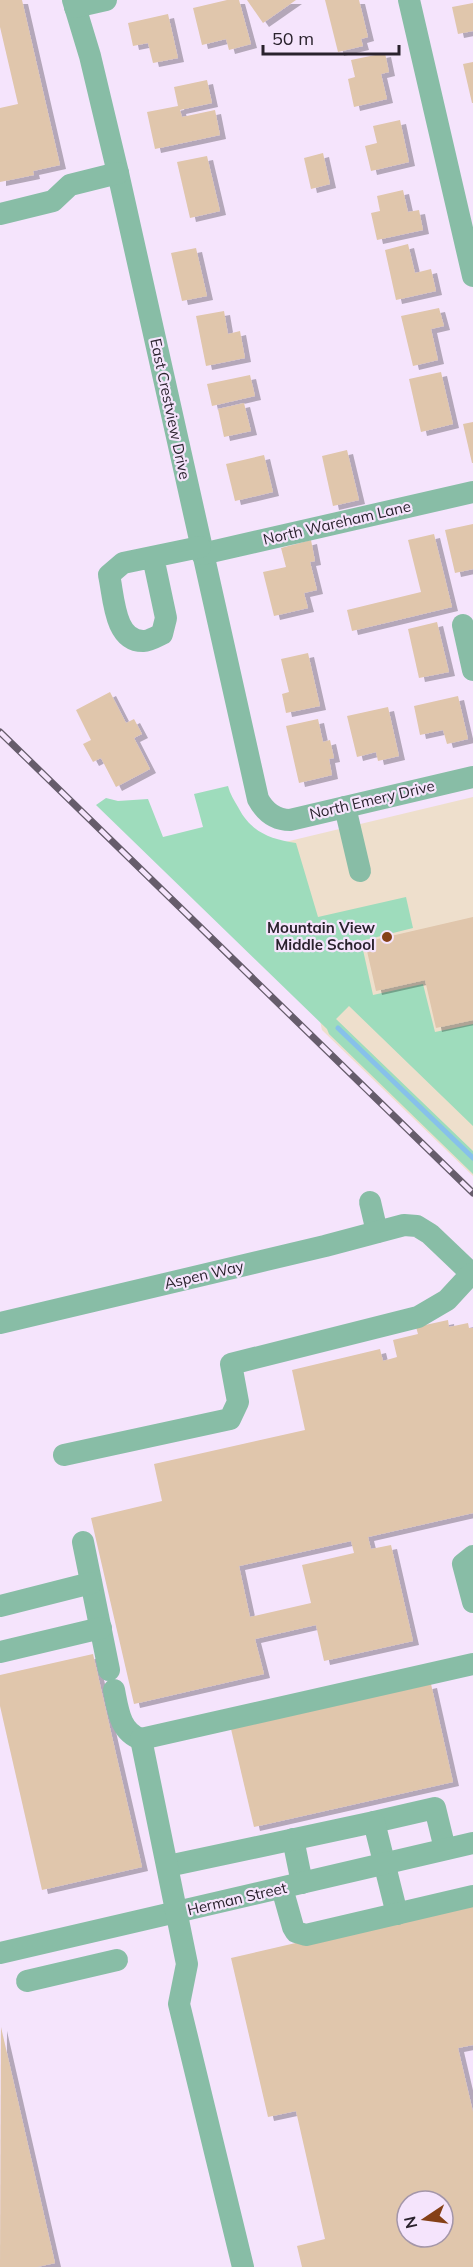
<svg xmlns="http://www.w3.org/2000/svg" width="473" height="2267" viewBox="0 0 473 2267" font-family="Mulish,sans-serif">
<defs>
<filter id="shadow"><feDropShadow dx="6" dy="4" stdDeviation="0" flood-color="#0004"/></filter>
</defs>
<rect width="100%" height="100%" fill="#f5e4fc"/>
<!-- education -->
<path fill="#eedfcc" d="M473,797V1176L322,1030L281,843Z"/>
<!-- green -->
<path fill="#9edcbc" d="M228,786C230,794 234,800 238,807C251,832 269,839 296,843L318,917L406,897L413,928L361,941L373,995L423,984L435,1032L473,1024V1126L349,1006L336,1019L473,1151V1174L329,1034L327,1029L96,805L106,798L118,801L148,799L163,837L203,827L194,794Z"/>
<g fill="none" stroke-linecap="round" stroke-linejoin="round">
<!-- stream -->
<path stroke="#87c1ea" stroke-width="5" d="M338,1028L473,1158"/>
</g>
<!-- building -->
<g fill="#e0c6ac" fill-rule="evenodd" filter="url(#shadow)">
<path d="M0,0H22L60,165L33,171L34,175L0,182V108L18,104L0,27Z"/>
<path d="M227,0H239L251,44L229,50L226,39L202,45L193,8Z"/>
<path d="M247,0H296L263,23Z"/>
<path d="M325,0H359L368,37L361,39L363,46L338,52Z"/>
<path d="M473,3V31L458,34L452,7Z"/>
<path d="M168,14L178,58L153,63L148,43L133,46L128,23Z"/>
<path d="M385,53L389,72L381,74L387,99L354,107L348,79L355,77L351,60Z"/>
<path d="M473,62V103H472L463,64Z"/>
<path d="M207,80L212,103L180,110L182,117L215,110L220,135L155,149L147,112L178,106L174,87Z"/>
<path d="M400,120L409,162L371,171L365,146L377,143L373,126Z"/>
<path d="M323,153L330,184L311,189L304,158Z"/>
<path d="M207,156L220,211L190,218L177,162Z"/>
<path d="M403,190L408,212L419,210L423,230L377,240L371,213L380,211L377,196Z"/>
<path d="M408,244L415,273L431,269L436,291L396,300L385,250Z"/>
<path d="M196,248L207,296L182,301L171,253Z"/>
<path d="M439,308L444,326L431,329L438,360L413,366L401,316Z"/>
<path d="M224,311L228,334L240,331L245,358L206,366L196,316Z"/>
<path d="M441,372L453,424L421,432L409,379Z"/>
<path d="M250,375L255,396L212,406L207,384Z"/>
<path d="M244,403L251,431L224,437L218,409Z"/>
<path d="M473,422V463H472L463,424Z"/>
<path d="M347,450L359,500L333,506L322,456Z"/>
<path d="M264,455L273,492L235,501L226,464Z"/>
<path d="M473,524V569L455,573L445,530Z"/>
<path d="M434,534L452,607L352,631L347,610L421,592L408,540Z"/>
<path d="M311,540L315,561L310,562L317,590L304,593L308,608L274,616L263,572L286,567L281,548Z"/>
<path d="M437,622L449,672L419,678L408,629Z"/>
<path d="M308,653L320,706L286,713L282,694L289,692L281,659Z"/>
<path d="M110,692L126,723L134,719L142,734L134,738L150,769L116,787L101,758L93,762L83,744L91,740L76,710Z"/>
<path d="M458,696L468,739L447,744L443,730L420,735L414,706Z"/>
<path d="M388,707L399,756L378,761L376,752L357,757L347,716Z"/>
<path d="M318,719L323,742L330,740L334,758L329,759L332,775L299,783L286,726Z"/>
<path d="M473,917V1020L436,1028L425,980L376,991L365,942Z"/>
<path d="M448,1320L449,1327L468,1323L469,1328H473V1513L368,1537L371,1549L391,1545L413,1641L324,1661L316,1625L255,1639L264,1674L134,1704L91,1518L162,1501L154,1464L305,1430L292,1370L380,1349L383,1361L397,1357L393,1340L418,1334L416,1327ZM351,1541L354,1553L302,1565L311,1603L250,1617L239,1566Z"/>
<path d="M93,1654L142,1867L42,1890L0,1706V1675Z"/>
<path d="M431,1684L453,1782L254,1827L231,1729Z"/>
<path d="M473,1902V2045L458,2048L473,2112V2267H302L297,2246L325,2239L296,2111L268,2117L231,1958ZM407,2201H443V2237H407Z"/>
<path d="M1,2027L55,2263L37,2267H0Z"/>
</g>
<g fill="none" stroke-linecap="round" stroke-linejoin="round">
<!-- minor -->
<g stroke="#88bda6" stroke-width="22">
<path d="M73,0L90,56L118,173L258,799C265,812 275,820 290,820L473,777"/>
<path d="M409,0L473,276"/>
<path d="M75,7L106,0"/>
<path d="M0,214L53,201L70,185L118,173"/>
<path d="M202,554L473,492"/>
<path d="M153,557L166,618L162,634C156,637 149,641 144,641C114,642 114,597 109,575L123,563L200,547"/>
<path d="M463,625L473,670"/>
<path d="M345,807L360,871"/>
<path d="M370,1202L377,1232"/>
<path d="M0,1323L325,1246L404,1225L417,1226L430,1234L473,1275"/>
<path d="M64,1455L230,1419L238,1402L231,1364L418,1317L447,1300L471,1274"/>
<path d="M83,1542L109,1670"/>
<path d="M473,1556L463,1564L473,1602"/>
<path d="M0,1606L91,1583"/>
<path d="M0,1652L101,1628"/>
<path d="M114,1690C118,1710 120,1732 141,1739"/>
<path d="M374,1822L435,1808L445,1849"/>
<path d="M293,1839L302,1883"/>
<path d="M168,1866L374,1822L397,1914"/>
<path d="M282,1888L293,1927L296,1932L306,1935L473,1896"/>
<path d="M0,1953L473,1843"/>
<path d="M27,1981L117,1960"/>
<path d="M243,2267L179,2004L187,1964L141,1739L473,1664"/>
</g>
<!-- rail casing -->
<g stroke="#665c6b" stroke-width="7">
<path id="rail" d="M0,732L473,1193"/>
</g>
<!-- rail -->
<use href="#rail" stroke="#f5e4fc" stroke-width="4.5" stroke-dasharray="14" stroke-linecap="butt"/>
</g>
<!-- markers -->
<circle fill="#854017" stroke="#f5e4fc" stroke-width="2" cx="387" cy="937" r="6"/>
<g text-anchor="middle" stroke-width="4.5" stroke-linejoin="round" paint-order="stroke">
<!-- street labels -->
<g font-size="15" fill="#2a222d" stroke="#f5e4fc">
<text transform="translate(170 409) rotate(78)" y="5">East Crestview Drive</text>
<text transform="translate(337 523) rotate(-13)" y="5">North Wareham Lane</text>
<text transform="translate(372 800) rotate(-13)" y="5">North Emery Drive</text>
<text transform="translate(204 1275) rotate(-13)" y="5">Aspen Way</text>
<text transform="translate(237 1899) rotate(-13)" y="5">Herman Street</text>
</g>
<!-- poi labels -->
<g font-size="15" font-weight="bold" fill="#2a222d" stroke="#f5e4fc" text-anchor="end">
<text x="375" y="933">Mountain View<tspan x="375" dy="17">Middle School</tspan></text>
</g>
</g>
<!-- north arrow -->
<g transform="translate(425 2219) rotate(257)"><circle r="28" fill="#f5e4fc" stroke="#a496a9" stroke-width="1.5"/>
<path d="M0-4.5L10 22L0 15L-10 22Z" fill="#854017"/>
<text y="-9" font-size="16" font-weight="bold" text-anchor="middle" fill="#2a222d">N</text>
</g>
<!-- scale -->
<path d="M263 45v9h136v-9" fill="none" stroke="#2a222d" stroke-width="3"/>
<text x="272" y="45" font-size="18" fill="#2a222d" stroke="#f5e4fc" stroke-width="4.5" paint-order="stroke">50 m</text>
</svg>
